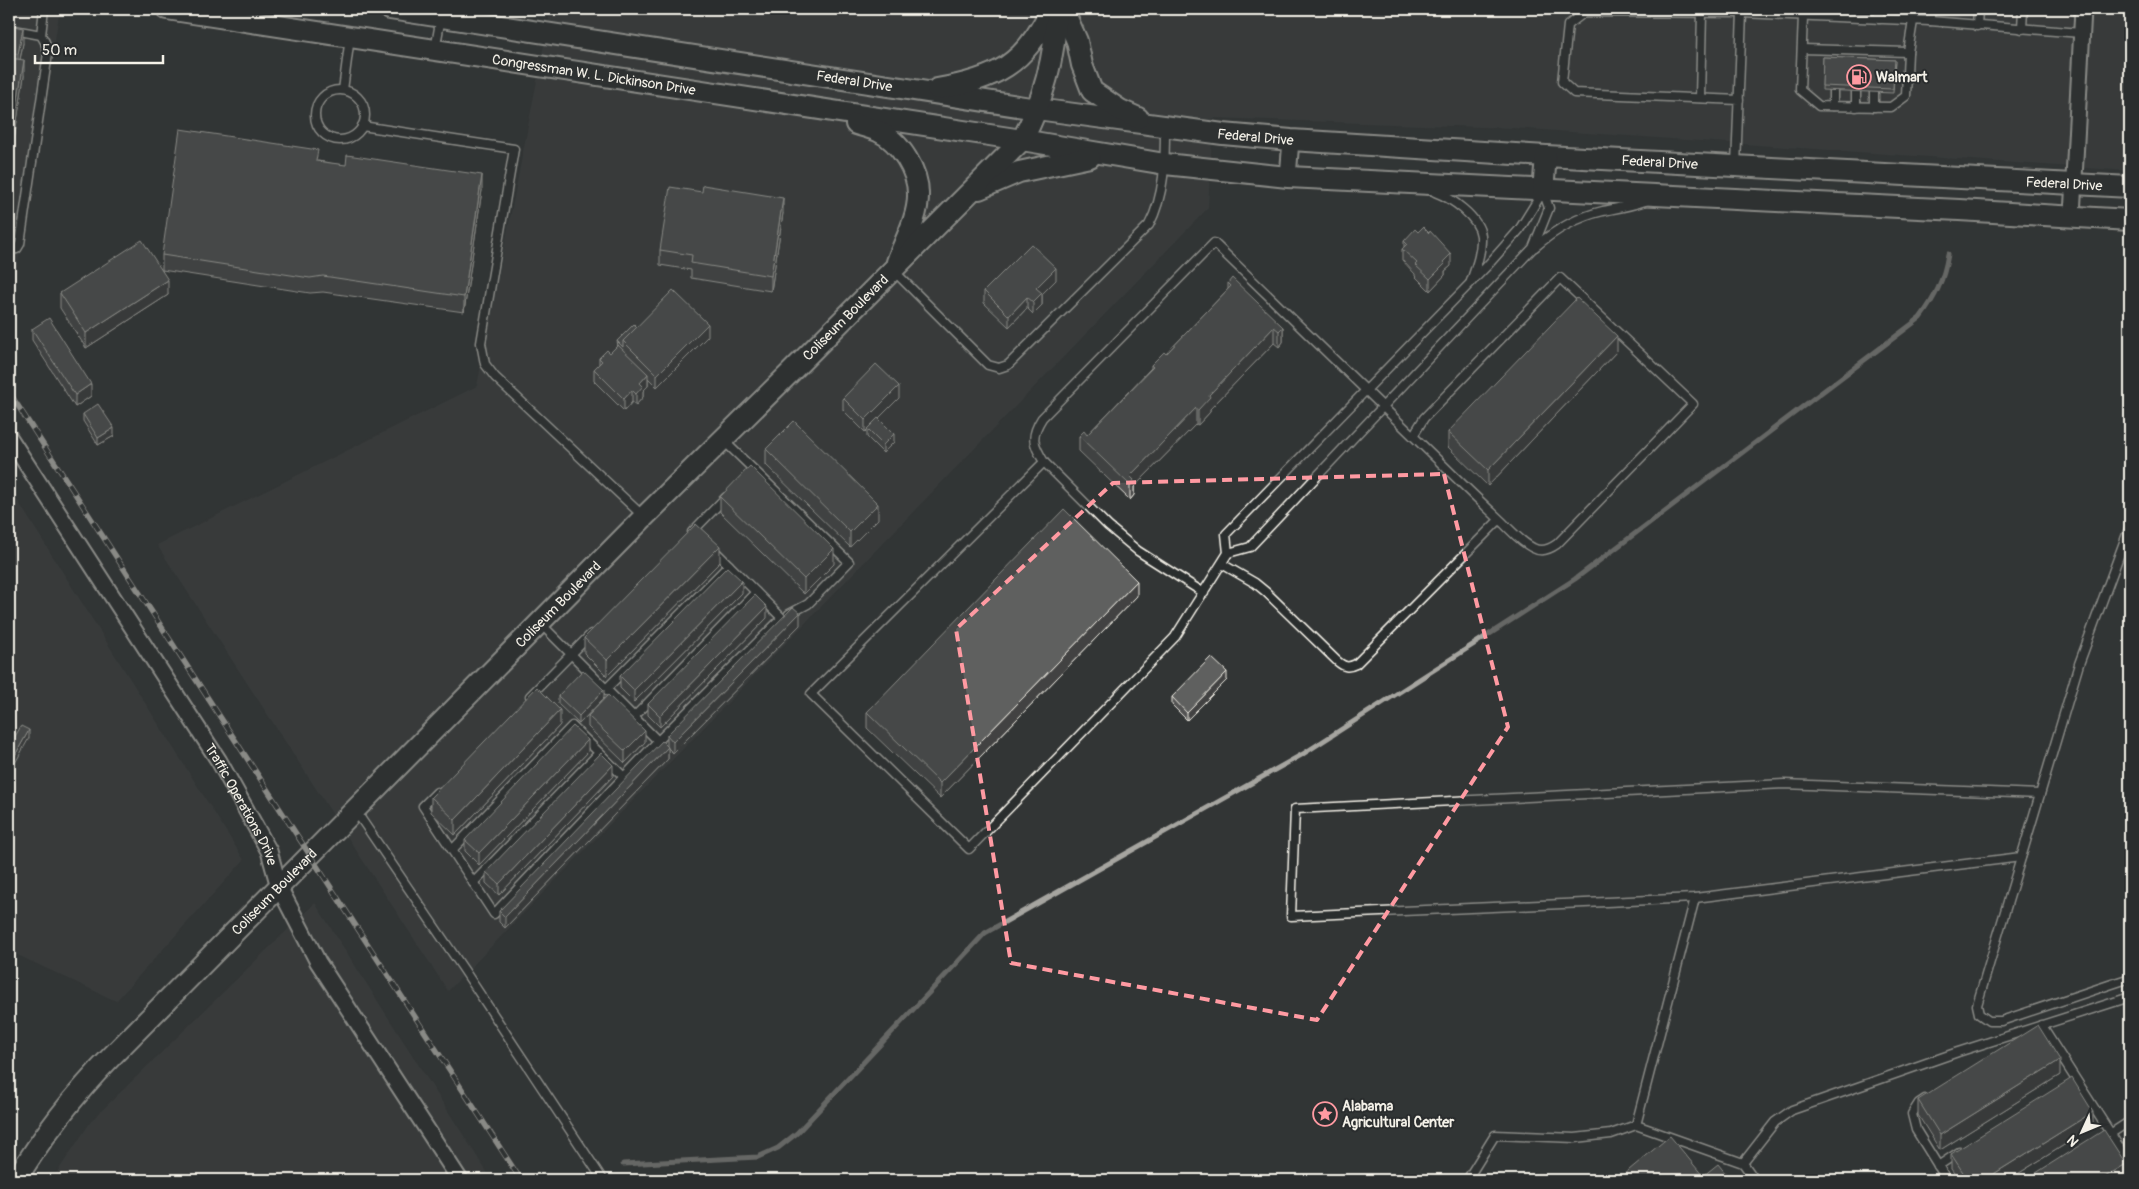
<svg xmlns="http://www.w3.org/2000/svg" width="2139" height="1189" viewBox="0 0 2139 1189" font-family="Pangolin,sans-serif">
<rect width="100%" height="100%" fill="#323535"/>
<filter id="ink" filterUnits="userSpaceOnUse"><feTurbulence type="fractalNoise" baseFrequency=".02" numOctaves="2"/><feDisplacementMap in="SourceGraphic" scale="10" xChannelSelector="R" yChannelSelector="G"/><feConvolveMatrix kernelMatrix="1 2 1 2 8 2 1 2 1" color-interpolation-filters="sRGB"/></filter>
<g filter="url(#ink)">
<!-- built -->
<g fill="#404242">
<path d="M9,9H60L9,318Z"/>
<path d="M551,9H2130V171L1513,128L1213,118L1208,208L448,991L157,545L477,386Z"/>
<path d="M9,487L244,860L116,1001L9,951Z"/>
<path d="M315,903L492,1180H52L92,1120Z"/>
</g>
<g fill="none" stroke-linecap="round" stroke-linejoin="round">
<!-- stream -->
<path stroke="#a6a5a0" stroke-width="5" d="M623,1164L758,1157L778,1148L797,1133L985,933L1303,754L1575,579L1920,318C1935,298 1944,280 1948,254"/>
<!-- service casing -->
<g stroke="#f4f1e8" stroke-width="11">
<g id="service">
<path d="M1743,10L1742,13L1930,21L2081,33"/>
<path d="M1803,16L1800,90L1819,106L1891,107L1906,96L1908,52L1913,21"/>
<path d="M1879,19V9"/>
<path d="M1930,21V9"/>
<path d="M1977,26L1978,9"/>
<path d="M9,29L41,35"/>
<path d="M2022,29L2023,9"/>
<path d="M1802,49L1908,52"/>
<path d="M435,50L441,17"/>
<path d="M343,90L350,37"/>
<circle cx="340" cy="115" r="25"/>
<path d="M1856,92V107"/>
<path d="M1874,92V107"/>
<path d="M1700,98L1702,13"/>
<path d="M1833,106V90"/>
<path d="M362,126L514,149L481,343L485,364L495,377L644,517"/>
<path d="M1736,166L1742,13L1585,12L1568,25L1562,82L1574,93L1739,100"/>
<path d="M1435,192C1451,198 1479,217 1481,236C1482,251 1476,267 1471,281"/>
<path d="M1535,247C1555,230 1577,217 1603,211C1618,208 1631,206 1645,201"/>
<path d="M9,250L17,249L20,244L48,53L45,42L41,35L44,9"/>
<path d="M893,270L988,365L999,368L1008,365L1149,225C1165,195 1165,160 1165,127"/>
<path d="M723,440L754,470L747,477"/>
<path d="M1044,462C1033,444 1030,437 1042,418L1214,243C1290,317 1366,391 1443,465C1461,483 1480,501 1498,518C1509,528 1519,541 1533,548C1542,553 1550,549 1557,544L1693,404L1560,278L1424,418L1413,436"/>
<path d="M754,470L849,562L808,604L789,614"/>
<path d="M2130,526L2079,664L1977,1005L1979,1014L1989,1021H2001L2130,978"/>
<path d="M692,532L726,497"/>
<path d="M1228,553L1250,547L1533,248L1549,208L1543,191"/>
<path d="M1222,564L1255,583L1266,592L1337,661C1344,667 1348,668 1356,664L1499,520"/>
<path d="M1204,593L1138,551L1108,526L1044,462L811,694L969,849L1175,637L1228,553L1226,534L1486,267L1519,230L1542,193"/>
<path d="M540,623L658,741L782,618L712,548"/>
<path d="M606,689L729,565"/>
<path d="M530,696L591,634"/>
<path d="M634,717L756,592"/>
<path d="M437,792L423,806L494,914L658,741"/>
<path d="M355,810L464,970L603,1180"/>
<path d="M452,850L572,726L624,777"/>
<path d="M2021,857L1695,898L1291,916L1295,809L1784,784L2040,794"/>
<path d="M473,883L599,753"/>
<path d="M2041,1025L2130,1164"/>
<path d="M1925,1099L1919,1103L1912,1114L1916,1130L1947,1180"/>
<path d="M1636,1125L1695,898"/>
<path d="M2107,1136L2130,1121"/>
<path d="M1743,1163L1775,1122L1792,1110L1958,1052L2130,997"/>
<path d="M1938,1166L1959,1152"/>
<path d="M1467,1180L1495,1135L1575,1138L1611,1134L1636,1125L1743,1163L1755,1180"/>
</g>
</g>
<!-- minor casing -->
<g stroke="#f4f1e8" stroke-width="19">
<g id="minor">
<path d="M1288,177L1291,140"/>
<path d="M2072,216L2083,9"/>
<path id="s1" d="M9,437L219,761L269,851L279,887L318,962L460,1180"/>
</g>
</g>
<!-- secondary casing -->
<g stroke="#f4f1e8" stroke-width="24">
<g id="secondary">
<path id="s2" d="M167,9L1022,140L1165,164L1288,177L1959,210L2130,220"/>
<path id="s3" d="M390,9L1037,109L1223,134L1291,140L1546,156L2130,187"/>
<path d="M1063,9L1077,41L1082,65L1092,91L1120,110L1138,118"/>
<path d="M937,89C996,79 1025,65 1051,9"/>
<path d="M856,124C863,126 871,128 878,131C900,141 919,172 918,196C918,218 904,242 897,262"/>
<path d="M979,189L1019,172L1090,157"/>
<path d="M1543,191L1546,156"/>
<path id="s4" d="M16,1180C43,1135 75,1094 112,1056L644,517L789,374L1022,140C1044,100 1055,55 1057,9"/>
</g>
</g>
<!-- service -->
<use href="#service" stroke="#2a2d2e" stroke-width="8"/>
<!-- minor -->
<use href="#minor" stroke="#2a2d2e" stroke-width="15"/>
<!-- secondary -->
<use href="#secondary" stroke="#2a2d2e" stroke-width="20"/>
<!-- rail casing -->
<g stroke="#f4f1e8" stroke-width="5.5">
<path id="rail" d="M9,392L521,1180"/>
</g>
<!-- rail -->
<use href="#rail" stroke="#2a2d2e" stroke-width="4" stroke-dasharray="11" stroke-linecap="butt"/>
</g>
<!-- wall -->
<g fill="#525352" stroke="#f4f1e8">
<path d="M9,25L23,43L20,60L24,76L9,172Z"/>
<path d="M1823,57L1895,60L1893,93L1822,90Z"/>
<path d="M318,161L482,190L464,312L323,292L310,293L162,270L168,295L86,348L60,308V293L162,270V255Z"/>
<path d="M783,213L771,291L691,278V270L660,265V250Z"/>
<path d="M1418,232L1451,266L1445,271V275L1430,291L1415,276V274L1402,260V249L1404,247V241Z"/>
<path d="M1056,280L1042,294V305L1033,314L1027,308L1009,327L984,303V291Z"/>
<path d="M1228,283L1283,327V342L1279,347L1274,343L1210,409V412L1198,425L1196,424L1134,487V495L1130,500L1079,451V436L1087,435L1151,368V365L1166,354L1228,289Z"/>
<path d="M637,327L708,336L657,387L648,378V386L643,391V397L636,405L632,402L624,411L594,381V369L599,364V358L610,353L618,346L617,341Z"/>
<path d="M32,329L91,396L75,407L32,340Z"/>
<path d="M1617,351L1488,486L1448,447V432Z"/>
<path d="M843,398H899L878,419L894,442L883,453L867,437V430L865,432L843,410Z"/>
<path d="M83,414L114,436L98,445L83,421Z"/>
<path d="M766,449L878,519L850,547L766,465Z"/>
<path d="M720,497L834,564L804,594L720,512Z"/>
<path d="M720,562L607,676L584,653V638Z"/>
<path d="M742,593L634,702L620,688V676Z"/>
<path d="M1137,596L940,798L867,728V712Z"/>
<path d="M767,618L660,727L648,715V704Z"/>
<path d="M800,625L673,753L668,748V759L505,928L499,922V911L667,746V735Z"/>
<path d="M1227,680L1187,720L1172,705V697Z"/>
<path d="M558,696L604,698L579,724L558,704Z"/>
<path d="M588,716L645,742L625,763L588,727Z"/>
<path d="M560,725L455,835L431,812V797Z"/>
<path d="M588,752L479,865L465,851V840Z"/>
<path d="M613,776L499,895L486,883V872Z"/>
<path d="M2060,1075L1940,1150L1918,1115V1100Z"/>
<path d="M2093,1127L2008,1180H1959L1951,1169V1154Z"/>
</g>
<!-- shaded-wall -->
<g fill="#424342" stroke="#f4f1e8">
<path d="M23,28V43L18,70V54Z"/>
<path d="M24,60V76L9,172V156Z"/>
<path d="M482,175V190L464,312V297Z"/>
<path d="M10,196V212L9,220V205Z"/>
<path d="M783,198V213L771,291V276Z"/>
<path d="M1451,254V266L1445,271V275L1430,291V279L1443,262Z"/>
<path d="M1056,268V280L1042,294V305L1033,314V302L1036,288Z"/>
<path d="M168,280V295L86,348V333Z"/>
<path d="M1027,297V308L1009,327V316Z"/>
<path d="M708,324V336L657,387V375Z"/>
<path d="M1274,327V343L1210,409V412L1198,425V410L1209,395Z"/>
<path d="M1283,327V342L1279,347V331Z"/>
<path d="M1617,336V351L1488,486V470Z"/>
<path d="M648,374V386L643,391V397L636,405V394L640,383Z"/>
<path d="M91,384V396L75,407V395Z"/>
<path d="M899,386V398L865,432V420Z"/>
<path d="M632,390V402L624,411V399Z"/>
<path d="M1196,408V424L1134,487V495L1130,500V476Z"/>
<path d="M114,428V436L98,445V438Z"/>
<path d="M894,434V442L883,453V445Z"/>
<path d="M878,504V519L850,547V532Z"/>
<path d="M720,546V562L607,676V660Z"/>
<path d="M834,549V564L804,594V579Z"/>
<path d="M742,581V593L634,702V690Z"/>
<path d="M1137,581V596L940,798V783Z"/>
<path d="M767,607V618L660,727V716Z"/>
<path d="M800,613V625L673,753V742Z"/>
<path d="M1227,672V680L1187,720V713Z"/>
<path d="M604,690V698L579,724V716Z"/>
<path d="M560,710V725L455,835V820Z"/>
<path d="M29,730V738L9,774V766Z"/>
<path d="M645,731V742L625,763V751Z"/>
<path d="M588,740V752L479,865V853Z"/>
<path d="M668,747V759L505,928V917Z"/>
<path d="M613,765V776L499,895V884Z"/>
<path d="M2060,1060V1075L1940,1150V1135Z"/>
<path d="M2093,1112V1127L2008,1180H1984Z"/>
<path d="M2126,1164V1180H2100Z"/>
</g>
<!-- building -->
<g fill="#5f605f" stroke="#f4f1e8">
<path d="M9,25L23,28L18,54L9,52Z"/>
<path d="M1823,57L1895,60L1893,89L1822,86Z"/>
<path d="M9,58L24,60L9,156Z"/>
<path d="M180,129L318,150L316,161L346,165L347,155L482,175L464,297L323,276L310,278L162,255Z"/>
<path d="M703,185L783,198L771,276L691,263L692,255L660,250L670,187L702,192Z"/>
<path d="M1423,227L1429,233L1430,231L1451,254L1443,262L1445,264L1430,279L1415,265L1417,263L1402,249L1407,244L1404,241L1415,229L1418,232Z"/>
<path d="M142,240L168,280L86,333L60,293Z"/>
<path d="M1031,244L1056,268L1036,288L1042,293L1033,302L1027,297L1009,316L984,291Z"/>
<path d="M1232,278L1283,327L1279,331L1274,327L1209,395L1210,397L1198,410L1196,408L1130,476L1134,480L1130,485L1079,436L1084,431L1087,435L1153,367L1151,365L1164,352L1166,354L1231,286L1228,283Z"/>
<path d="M673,290L708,324L657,375L623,341Z"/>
<path d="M1577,298L1617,336L1488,470L1448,432Z"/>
<path d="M49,318L91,384L75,395L32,329Z"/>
<path d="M634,324L637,327L623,341V347L617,341Z"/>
<path d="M618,345L648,374L640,383L643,386L636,394L632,390L624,399L594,369L602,361L599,358L607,350L610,353Z"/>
<path d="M876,364L899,386L865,420L843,398Z"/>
<path d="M98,404L114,428L98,438L83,414Z"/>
<path d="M878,418L894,434L883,445L867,429Z"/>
<path d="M794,421L878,504L850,532L766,449Z"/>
<path d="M750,466L834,549L804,579L720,497Z"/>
<path d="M1064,509L1137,581L940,783L867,712Z"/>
<path d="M696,524L720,546L607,660L584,638Z"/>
<path d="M727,567L742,581L634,690L620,676Z"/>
<path d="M755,595L767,607L660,716L648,704Z"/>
<path d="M793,607L800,613L673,742L667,735Z"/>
<path d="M1211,657L1227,672L1187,713L1172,697Z"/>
<path d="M583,670L604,690L579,716L558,696Z"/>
<path d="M537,687L560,710L455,820L431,797Z"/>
<path d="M608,695L645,731L625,751L588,716Z"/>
<path d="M21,726L29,730L9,766V747Z"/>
<path d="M573,726L588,740L479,853L465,840Z"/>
<path d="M662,741L668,747L505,917L499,911Z"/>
<path d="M601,753L613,765L499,884L486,872Z"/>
<path d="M2038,1025L2060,1060L1940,1135L1918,1100Z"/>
<path d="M2072,1078L2093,1112L1984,1180H1968L1951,1154Z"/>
<path d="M2104,1130L2126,1164L2100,1180H2025Z"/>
<path d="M1670,1136L1703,1176L1718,1164L1731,1180H1617Z"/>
</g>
</g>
<!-- marked area -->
<path d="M0 0H2139V1189H0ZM1444,474L1508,727L1317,1020L1011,963L956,629L1113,483Z" fill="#323535" fill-opacity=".55" fill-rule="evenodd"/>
<path fill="none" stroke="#ff9aa2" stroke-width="4" stroke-dasharray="10 6" stroke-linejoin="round" d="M1444,474L1508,727L1317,1020L1011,963L956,629L1113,483Z"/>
<!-- icons -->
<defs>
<g id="fuel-ring" transform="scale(1.25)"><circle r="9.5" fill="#2a2d2e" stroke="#ff9aa2" stroke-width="1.5"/><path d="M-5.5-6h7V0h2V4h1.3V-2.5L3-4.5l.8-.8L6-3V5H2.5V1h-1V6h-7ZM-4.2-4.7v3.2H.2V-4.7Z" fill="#ff9aa2"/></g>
<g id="sight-ring" transform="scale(1.25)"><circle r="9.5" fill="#2a2d2e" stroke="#ff9aa2" stroke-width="1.5"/><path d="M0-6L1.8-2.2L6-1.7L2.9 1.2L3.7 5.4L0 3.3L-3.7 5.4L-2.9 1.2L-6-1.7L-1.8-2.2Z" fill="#ff9aa2"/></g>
</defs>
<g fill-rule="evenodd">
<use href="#fuel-ring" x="1859" y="77"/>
<use href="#sight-ring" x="1325" y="1114"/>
</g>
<g text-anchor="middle" stroke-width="4" stroke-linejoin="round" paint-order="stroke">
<!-- street labels -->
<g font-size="14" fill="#f4f1e8" stroke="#2a2d2e">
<text dy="5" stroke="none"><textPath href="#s2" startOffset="432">Congressman W. L. Dickinson Drive</textPath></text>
<text dy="5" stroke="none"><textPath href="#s3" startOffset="470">Federal Drive</textPath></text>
<text dy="5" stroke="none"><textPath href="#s3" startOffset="875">Federal Drive</textPath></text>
<text dy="5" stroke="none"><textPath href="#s3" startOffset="1280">Federal Drive</textPath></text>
<text dy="5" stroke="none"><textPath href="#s3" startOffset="1685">Federal Drive</textPath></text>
<text dy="5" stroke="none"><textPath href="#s4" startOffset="1198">Coliseum Boulevard</textPath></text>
<text dy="5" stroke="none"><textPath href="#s4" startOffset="792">Coliseum Boulevard</textPath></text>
<text dy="5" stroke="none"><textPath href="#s1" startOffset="435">Traffic Operations Drive</textPath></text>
<text dy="5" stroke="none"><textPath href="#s4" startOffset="388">Coliseum Boulevard</textPath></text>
</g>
<!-- poi labels -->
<g font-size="14" font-weight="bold" fill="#f4f1e8" stroke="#2a2d2e" text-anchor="start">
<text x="1876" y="82">Walmart</text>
<text x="1342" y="1111">Alabama<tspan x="1342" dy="16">Agricultural Center</tspan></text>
</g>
</g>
<!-- margin -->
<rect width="2139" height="1189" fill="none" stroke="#2a2d2e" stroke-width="30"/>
<rect x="15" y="15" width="2109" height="1159" fill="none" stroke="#f4f1e8" stroke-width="2" filter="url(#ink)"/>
<!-- north arrow -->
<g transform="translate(2082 1132) rotate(226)" stroke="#2a2d2e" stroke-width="4" paint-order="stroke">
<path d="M0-4L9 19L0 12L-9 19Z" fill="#f4f1e8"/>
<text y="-8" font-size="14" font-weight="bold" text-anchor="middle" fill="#f4f1e8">N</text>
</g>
<!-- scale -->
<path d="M35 55v8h128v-8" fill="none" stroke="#f4f1e8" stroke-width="2.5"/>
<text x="42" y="55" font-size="15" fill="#f4f1e8" stroke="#2a2d2e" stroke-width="4" paint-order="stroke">50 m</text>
</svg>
